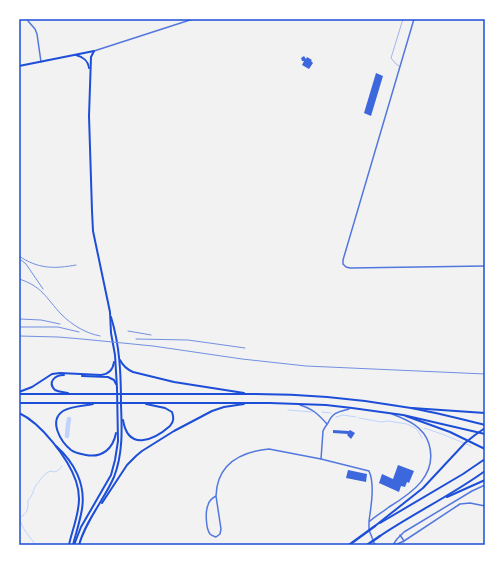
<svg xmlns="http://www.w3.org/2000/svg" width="504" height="564" viewBox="0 0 504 564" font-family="'Roboto Condensed',sans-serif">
<rect width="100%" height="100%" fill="#f2f2f2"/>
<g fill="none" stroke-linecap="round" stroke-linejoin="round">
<!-- stream -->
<g stroke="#bfd3fe" stroke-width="1">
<path d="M288,410L312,412"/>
<path d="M322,412L331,413"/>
<path d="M336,417L343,415L356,417"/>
<path d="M359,418L381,422L388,421L407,424L415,428L418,431L422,438"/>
<path d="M424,428L442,434L471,446"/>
<path d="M19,518C28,513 28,510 28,500C33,496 33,490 36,485C37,483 39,483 40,480C43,476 45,474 50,471C56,473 58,471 62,466"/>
<path d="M20,519C20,526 31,539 36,545"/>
</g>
<!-- river -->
<path stroke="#bfd3fe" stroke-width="4.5" d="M67,436L68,425L69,419"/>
</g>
<!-- building -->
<g fill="#3d67dc">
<path d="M304,56L306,59L307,57L312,60L311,61L313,63L309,69L302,65L304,61H302L301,58Z"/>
<path d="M376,73L383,76L371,116L364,113Z"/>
<path d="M333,430L349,431L350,430L355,433L351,439L347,435L348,434L333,433Z"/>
<path d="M398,465L414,471L409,483L407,482L405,487L401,486L399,492L379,483L382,474L393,479Z"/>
<path d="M348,470L367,474L366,482L346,478Z"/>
</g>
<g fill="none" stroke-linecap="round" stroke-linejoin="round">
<!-- service -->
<g stroke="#5277de" stroke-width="0.5">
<path d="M399,66L396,64L391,58L403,19"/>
<path d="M401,545L404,542"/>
</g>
<!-- minor -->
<g stroke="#5277de" stroke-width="1.5">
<path d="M28,21L35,29L37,34L41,62"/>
<path d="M300,405C313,409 318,414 327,424"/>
<path d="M321,459L369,471C375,484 371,507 369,521"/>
<path d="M216,496L221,529L220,534L216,537C213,536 212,536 210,534C206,529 205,512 208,505C209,501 212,498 216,496C217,464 240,452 269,449L321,459L323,431C324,428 326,426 328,423C333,412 338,412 349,409"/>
<path d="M400,535L404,541"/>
<path d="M395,545L404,541L460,504L470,503L485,506"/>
</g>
<!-- tertiary -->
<g stroke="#5277de" stroke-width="1.5">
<path d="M414,19L343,260V264L346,267L350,268L485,266"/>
<path d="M94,51L193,19"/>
<path d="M375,545L369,530V522C375,516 383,512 389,507C412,493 438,475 429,444C424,427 408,420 392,414"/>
<path d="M393,545L397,539L404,532L472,491L485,485"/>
</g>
<!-- secondary -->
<g stroke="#1d4ed8" stroke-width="2">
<path d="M76,55C83,57 88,60 89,68"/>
<path d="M19,66L94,51"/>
<path d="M120,360C123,366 126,369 133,372L174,382L244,393"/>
<path d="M64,375C55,375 47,382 55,390C59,392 64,392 68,393"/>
<path d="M82,376L108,377L114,380L116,384"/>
<path d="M19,392L32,387L52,374L60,373L101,375C109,374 113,370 114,362"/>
<path d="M93,404C83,406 71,406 63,411C48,421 61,442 71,450C75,453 81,454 86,455C102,458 113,449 116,433"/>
<path d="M123,420C128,451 153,441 170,426C174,421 174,418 172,412L165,408L146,404"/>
<path d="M56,446C74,462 86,484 82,509C80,521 76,533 73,545"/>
<path d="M102,503L127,465L136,456L142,451L174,431L212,411L224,407L244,404"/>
<path d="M74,545L81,527L111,475L115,460L118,441L117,388L115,355L111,333L110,312L93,231L92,211L89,116L91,57L94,51"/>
<path d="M79,545C86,520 104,500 114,477C123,454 122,429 121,405C121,375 120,346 111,317"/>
</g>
<!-- primary -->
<g stroke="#1d4ed8" stroke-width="2">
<path d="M412,408L485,413"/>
<path d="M406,416L450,432L485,449"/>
<path d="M380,523L463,474L485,459"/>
</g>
<!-- trunk -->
<g stroke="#1d4ed8" stroke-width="2">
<path d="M19,394H255C303,394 351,398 398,406C428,410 456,418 485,425"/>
<path d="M19,403H270L326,405L352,408L403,415L485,434"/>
<path d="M19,413C41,423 68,458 76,481C78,487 79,493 79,499C79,515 72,530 69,545"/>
<path d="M447,497L485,480"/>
<path d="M375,526L423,488L465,443L475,435L485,428"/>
<path d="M380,536C414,513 452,495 485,471"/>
</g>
<!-- motorway -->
<g stroke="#1d4ed8" stroke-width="2.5">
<path d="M349,545L375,526"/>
<path d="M367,545L380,536"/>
</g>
<!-- rail -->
<g stroke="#7290e2" stroke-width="1">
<path d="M19,256C38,269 54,269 76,265"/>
<path d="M21,260L26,264L43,289"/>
<path d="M19,279C42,286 46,298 61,314C72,325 85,333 100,336"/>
<path d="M19,319L41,320L60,324"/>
<path d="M19,327H58L79,332"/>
<path d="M128,331L151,335"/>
<path d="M19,336L58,337L82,339L153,346L242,359L306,366L485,374"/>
<path d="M136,339L188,340L245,348"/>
</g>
</g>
<!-- border -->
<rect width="504" height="564" fill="none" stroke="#ffffff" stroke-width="40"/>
<rect x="20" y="20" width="464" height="524" fill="none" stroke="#1d4ed8" stroke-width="1.5"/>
</svg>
